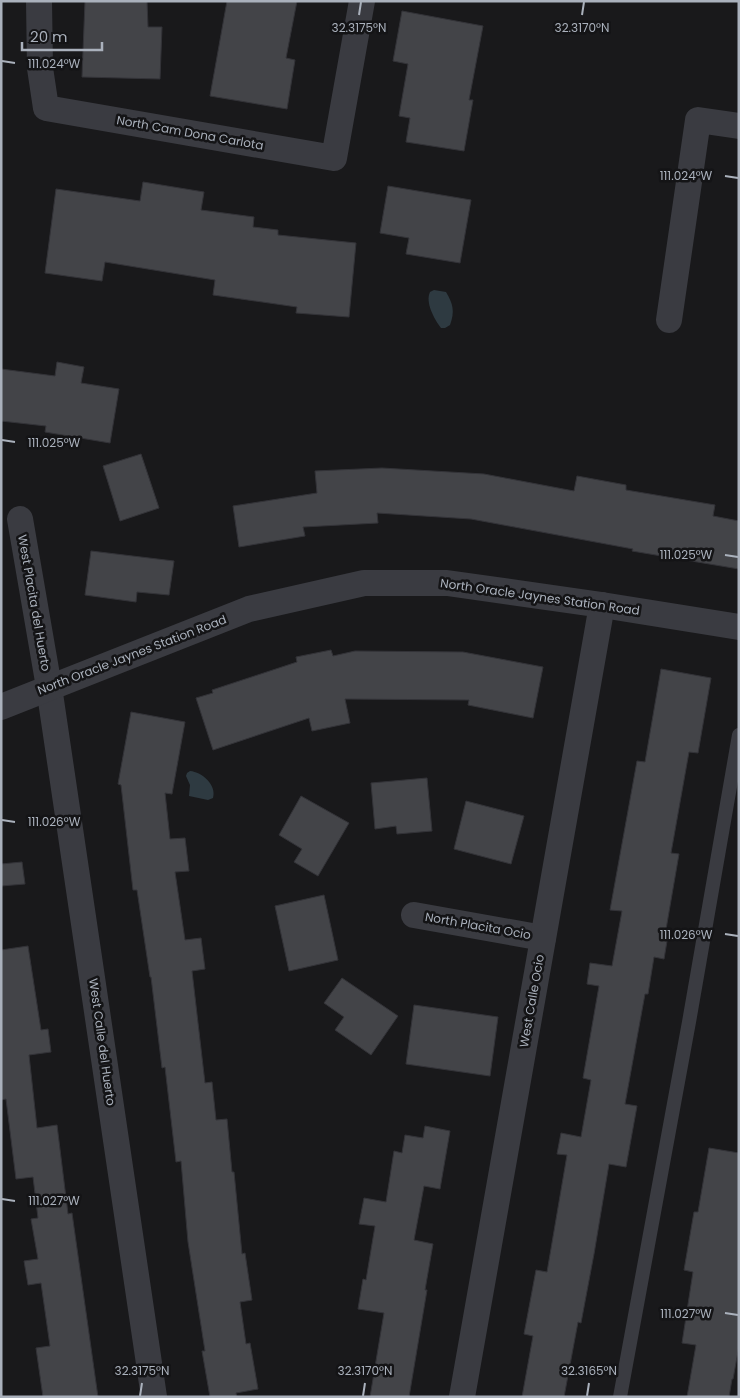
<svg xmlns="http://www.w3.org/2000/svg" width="740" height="1398" viewBox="0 0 740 1398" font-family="Poppins,sans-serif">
<rect width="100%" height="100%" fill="#19191b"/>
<!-- water -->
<g fill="#2e3a41">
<path d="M434,290L446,292C453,304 455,311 450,325L445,328H441C434,319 425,302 430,292Z"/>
<path d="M190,771C202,772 217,785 213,798L208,800L189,796L190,785L186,776L187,773Z"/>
</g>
<!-- building -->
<g fill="#434448" stroke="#333338">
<path d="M85,1H147L148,27H162L160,79L82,77Z"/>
<path d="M227,1H297L286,58L295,60L287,109L210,96Z"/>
<path d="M402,11L483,26L469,100H473L464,151L406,142L410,118L399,116L408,64L393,61Z"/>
<path d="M143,182L204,192L201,210L254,217L253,227L278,230V235L356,243L349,317L296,313L297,307L213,295L215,280L105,262L102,281L45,273L56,189L140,201Z"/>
<path d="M388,186L471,200L460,263L406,254L409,238L380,233Z"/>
<path d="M57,362L84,367L81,383L119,389L110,443L45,432L46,426L1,421V369L55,376Z"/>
<path d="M141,454L159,508L120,521L103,466Z"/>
<path d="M382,468L484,474L574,491L577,476L626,485V490L715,505L713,516L739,521V569L632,551L633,549L471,519L377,513L378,523L303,527L305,536L239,547L233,506L317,493L315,471Z"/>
<path d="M91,551L174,561L169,595L137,592L136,602L85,595Z"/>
<path d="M331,650L333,656L355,651L463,652L543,667L533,718L468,705L469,700L345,699L350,723L312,731L309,718L213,750L196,698L213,693L212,690L297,662L296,657Z"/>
<path d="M661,669L711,678L698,753L689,752L671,853L679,854L665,935H668L664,959L654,957L648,994H645L625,1104L637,1106L626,1167L609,1164L594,1254L581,1323L578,1322L564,1397H522L533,1336L524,1334L536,1270L547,1272L567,1155L557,1154L561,1133L581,1137L591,1080L583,1078L599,986L587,984L590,963L612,966L622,911L610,910L637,761L645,762Z"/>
<path d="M131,712L185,722L172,794L165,793L170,839L185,838L189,871L175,872L185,940L201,938L205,969L192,971L205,1083L212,1082L216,1120L227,1119L232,1172H234L242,1254L245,1253L252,1300L240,1302L246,1344L250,1343L258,1389L236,1393L237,1397H210L202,1351H205L188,1242L181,1161L176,1162L165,1067L162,1068L151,977H150L137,890H133L121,785L118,784Z"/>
<path d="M427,778L432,831L397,834L396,826L375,829L371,783Z"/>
<path d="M301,796L349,823L318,876L294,862L302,849L279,835Z"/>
<path d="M466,801L524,816L511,864L454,849Z"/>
<path d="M22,862L25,884L1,886V864Z"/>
<path d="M324,895L338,960L289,971L275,906Z"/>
<path d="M28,946L41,1030L48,1029L51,1052L29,1055L37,1128L57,1125L68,1214L72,1213L98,1397H43L36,1348L50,1346L41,1283L28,1285L24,1261L38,1259L31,1219L38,1218L33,1177L16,1179L6,1099L1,1100V950Z"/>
<path d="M342,978L398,1016L371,1055L335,1030L344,1017L324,1003Z"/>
<path d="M414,1005L498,1017L490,1076L406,1064Z"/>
<path d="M425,1126L450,1131L440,1189L424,1186L414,1240L433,1244L425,1290H427L409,1397H370L384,1313L358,1309L363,1279L366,1280L375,1226L359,1224L364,1198L386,1202L394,1151L402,1153L405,1135L423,1138Z"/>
<path d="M709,1148L739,1153V1346L733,1379H732L729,1397H687L696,1345L682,1343L693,1272L684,1270L694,1212H698Z"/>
</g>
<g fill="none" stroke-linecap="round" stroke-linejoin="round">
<!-- lane -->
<path stroke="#3a3b41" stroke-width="14" d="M620,1397L689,1022L739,735"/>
<!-- street -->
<g stroke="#3a3b41" stroke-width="26">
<path d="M39,1L40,68L46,108L334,158L362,1"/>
<path d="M669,320L698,120L739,126"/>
<path d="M20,519L49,687L154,1397"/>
<path d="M1,707L249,609L364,583H447L602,605L739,627"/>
<path d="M414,915L543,938"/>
<path d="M462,1397L602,605"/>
</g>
</g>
<!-- ticks -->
<path fill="none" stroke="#aab1bc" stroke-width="2" d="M359,15L361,2M582,15L584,2M2,61L15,63M725,176L738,178M2,440L15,442M725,555L738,557M2,820L15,822M725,934L738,936M2,1199L15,1201M725,1313L738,1315M140,1396L142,1383M363,1396L365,1383M587,1396L589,1383"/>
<g text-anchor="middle" stroke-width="5" stroke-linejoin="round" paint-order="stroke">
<!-- street labels -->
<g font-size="12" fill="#aab1bc" stroke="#141416">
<text transform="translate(190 133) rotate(10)" y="4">North Cam Dona Carlota</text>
<text transform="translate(540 597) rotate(8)" y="4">North Oracle Jaynes Station Road</text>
<text transform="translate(34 603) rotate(80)" y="4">West Placita del Huerto</text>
<text transform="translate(132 655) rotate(-21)" y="4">North Oracle Jaynes Station Road</text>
<text transform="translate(478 926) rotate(10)" y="4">North Placita Ocio</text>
<text transform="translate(532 1001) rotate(-80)" y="4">West Calle Ocio</text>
<text transform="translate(102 1042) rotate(82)" y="4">West Calle del Huerto</text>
</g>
</g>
<g font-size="12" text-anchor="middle" fill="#aab1bc" stroke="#141416" stroke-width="5" stroke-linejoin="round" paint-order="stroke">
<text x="359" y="32">32.3175°N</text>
<text x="582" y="32">32.3170°N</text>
<text x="54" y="68">111.024°W</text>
<text x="686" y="180">111.024°W</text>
<text x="54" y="447">111.025°W</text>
<text x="686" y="559">111.025°W</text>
<text x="54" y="826">111.026°W</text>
<text x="686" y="939">111.026°W</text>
<text x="54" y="1205">111.027°W</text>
<text x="686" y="1318">111.027°W</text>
<text x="142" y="1375">32.3175°N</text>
<text x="365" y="1375">32.3170°N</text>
<text x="589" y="1375">32.3165°N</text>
</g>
<!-- border -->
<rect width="740" height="1398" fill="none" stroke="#aab1bc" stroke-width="5"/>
<!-- scale -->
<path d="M22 42v8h80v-8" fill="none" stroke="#aab1bc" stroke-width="2.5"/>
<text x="30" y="42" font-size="15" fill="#aab1bc" stroke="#141416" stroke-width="4" paint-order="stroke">20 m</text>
</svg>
